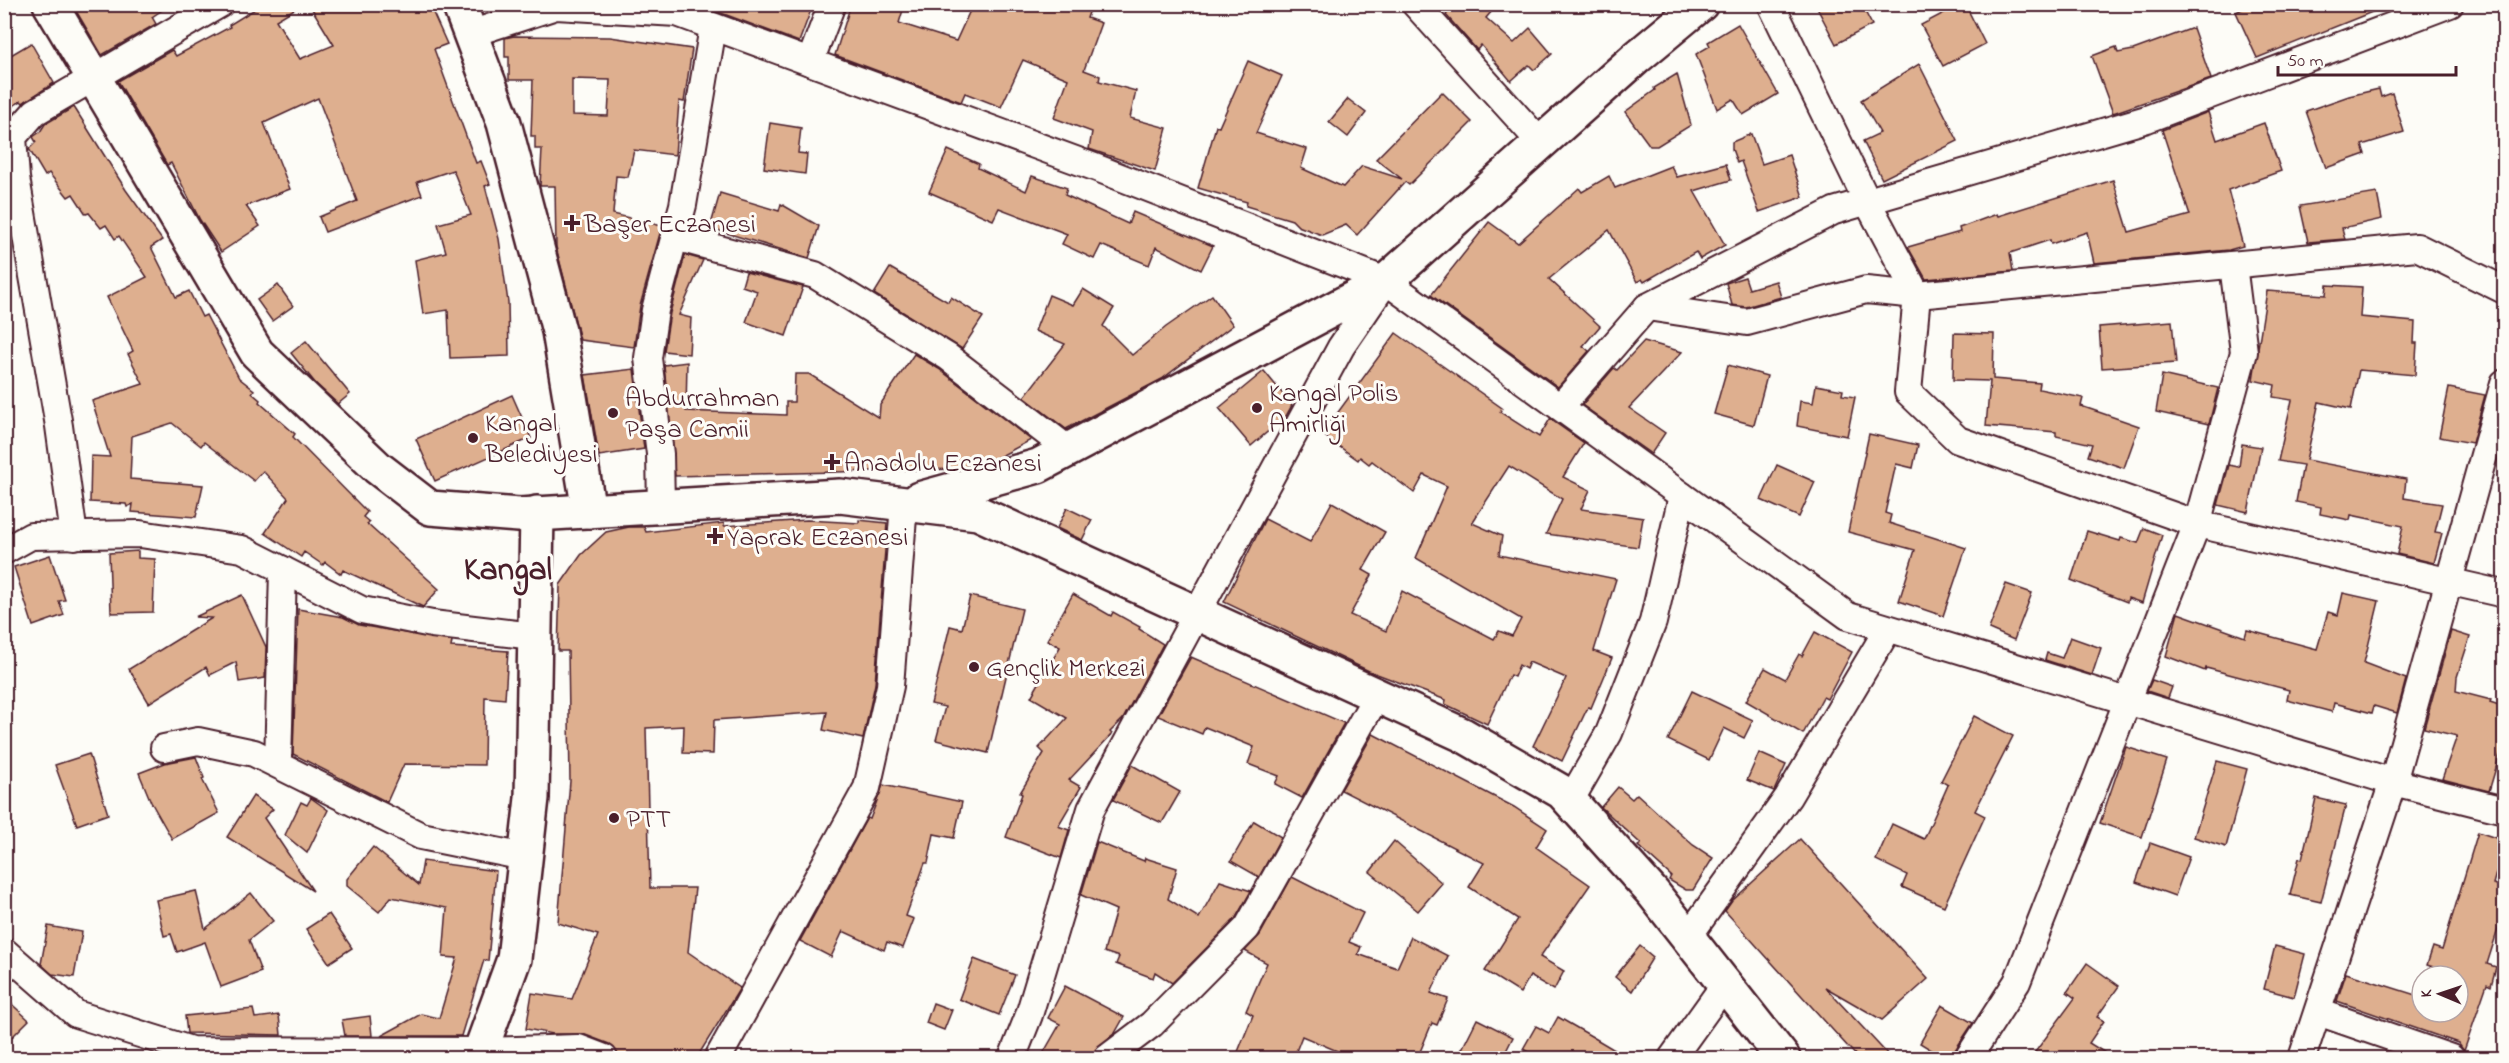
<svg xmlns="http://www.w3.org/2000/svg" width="2509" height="1063" viewBox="0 0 2509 1063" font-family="'Indie Flower',sans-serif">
<rect width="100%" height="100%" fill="#fdfcf7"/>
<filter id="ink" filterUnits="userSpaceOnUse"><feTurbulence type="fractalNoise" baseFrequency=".0167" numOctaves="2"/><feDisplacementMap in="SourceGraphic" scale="12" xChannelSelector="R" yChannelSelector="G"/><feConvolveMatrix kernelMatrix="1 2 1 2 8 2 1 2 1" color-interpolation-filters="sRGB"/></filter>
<g filter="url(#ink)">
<!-- building -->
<g fill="#deaf8f" stroke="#4a1f2b" stroke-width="1.5" fill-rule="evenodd">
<path d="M72,4H171L152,17L156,24L102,55Z"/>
<path d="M263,4H303L276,20L300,59L334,45L309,4H429L447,44L434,49L476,163L481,161L490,184L485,186L499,239L508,302L509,356L450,358L448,310L423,314L415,260L446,252L438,224L471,215L453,170L417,182L422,195L325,232L319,217L357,201L318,98L264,123L290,189L246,206L260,226L221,252L200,220L171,163L167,165L118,81L172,50L176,56L230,27L229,25Z"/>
<path d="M697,4H796L811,10L799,42Z"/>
<path d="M851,4H886L903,10L899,23L956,41L973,4H1092L1087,18L1101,23L1084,70L1100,76L1099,81L1136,91L1130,118L1167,128L1155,171L1089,149L1092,132L1054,118L1068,79L1023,60L1001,107L965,93L961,102L835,55Z"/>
<path d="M1455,4H1498L1486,18L1514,43L1530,28L1552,54L1534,70L1529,65L1511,81L1481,45L1477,50L1446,15Z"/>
<path d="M1815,4H1861L1872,25L1836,44Z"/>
<path d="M1961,4H1965L1985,44L1943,66L1921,25Z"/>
<path d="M2252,4H2386L2387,6L2257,58L2236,12Z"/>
<path d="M1738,24L1778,94L1743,115L1733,99L1717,109L1696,54L1710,46L1708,42Z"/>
<path d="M2193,28L2211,79L2113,113L2092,56L2116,47L2118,53L2133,50Z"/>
<path d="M514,36L610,37L692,49L684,102L679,101L675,155L634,150L628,177L616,176L613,214L662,226L640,306L634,347L580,340L556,247L555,186H540L542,149H535V136H531L533,80H509V57H505V38ZM572,79L610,80L608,116L572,115Z"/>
<path d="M31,43L54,83L23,103L21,101L13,106L4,91V59Z"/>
<path d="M1248,61L1282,76L1256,133L1307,149L1301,168L1343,187L1362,166L1402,179L1376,159L1442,92L1472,122L1409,185L1405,182L1357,235L1346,225L1322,235L1298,226L1292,220L1246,206L1247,202L1198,188L1216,126L1219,127Z"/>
<path d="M1919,64L1958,141L1882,179L1863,141L1880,133L1861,100Z"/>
<path d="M1677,74L1691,125L1657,146H1650L1625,112L1655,90L1654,88Z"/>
<path d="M2379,89L2381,97L2392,93L2404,132L2362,145L2365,154L2326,168L2306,111L2349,96Z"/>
<path d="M1348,99L1366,113L1348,137L1329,122Z"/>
<path d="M74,107L126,190L162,240L151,247L176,297L189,291L202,317L206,315L239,378L254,390L252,393L260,400L259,402L295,434L293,437L367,512L363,517L369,522L367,524L439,589L423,607L343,570L341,574L325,562L323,565L304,552L301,557L265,533L288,498L263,471L254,481L204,442L201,446L172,423L132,436L130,479L203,485L196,517L132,512L133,504L127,507L126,504L90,502L91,456L110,457L92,401L143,384L128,354L133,351L107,297L147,277L119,236L115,239L106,225L101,228L89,213L86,214L73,194L68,197L49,173L45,176L29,149L36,142L33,137L40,132L45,124Z"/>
<path d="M2208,112L2217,140L2264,123L2281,171L2228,190L2243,246L2229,250L2094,263L2087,232L2051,244L2050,240L2010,253L2013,271L1926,279L1908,247L1960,232L1959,228L1997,214L1998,216L2113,180L2129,232L2190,215L2162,130Z"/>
<path d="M770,123L801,128L798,153L807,154L805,174L764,168Z"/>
<path d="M1751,134L1762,164L1789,155L1803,197L1759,212L1741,161L1737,163L1732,149V142Z"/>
<path d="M948,150L979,164L978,168L1026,191L1032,176L1067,188L1065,195L1128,224L1133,212L1213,246L1201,270L1156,247L1149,265L1101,245L1094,259L1062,244L1067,234L999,208L993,220L929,192Z"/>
<path d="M1726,164L1731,180L1694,191L1725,245L1700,259L1696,252L1644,282L1642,279L1637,282L1609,230L1549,279L1600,326L1583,346L1589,351L1558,387L1431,295L1489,222L1518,243L1579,188L1582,192L1609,176L1615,188L1671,166L1677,177Z"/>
<path d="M720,193L779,211L781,204L819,226L809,258L710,228Z"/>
<path d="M2377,193L2382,219L2342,228L2345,239L2308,242L2300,206Z"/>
<path d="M685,255L703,260L679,315L691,318L689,354L664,351L670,313Z"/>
<path d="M890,268L948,302L951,297L983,317L962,349L874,294Z"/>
<path d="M746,272L803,287L786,336L746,322L757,291L742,286Z"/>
<path d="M1745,277L1749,289L1776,281L1781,297L1746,307L1732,305L1726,283Z"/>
<path d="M278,285L293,306L272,321L257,300Z"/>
<path d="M2327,285L2362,287L2360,317L2415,322L2414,343H2417L2415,375L2359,370L2351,409L2319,402L2306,460L2406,479L2404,498L2442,504L2435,532L2442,533L2434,563L2397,554L2403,526L2351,515L2350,520L2320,514L2321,507L2296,502L2303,465L2278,461L2292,400L2273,397L2275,385L2253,380L2267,291L2326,295Z"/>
<path d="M1083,289L1114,308L1103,326L1132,355L1166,327L1212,295L1233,325L1162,379L1066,429L1024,397L1065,344L1035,331L1049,295L1073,305Z"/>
<path d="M2172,321L2176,363L2102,368L2099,327Z"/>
<path d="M1396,333L1502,408L1500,412L1539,437L1550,419L1584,443L1563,477L1590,490L1581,509L1643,518L1638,547L1546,534L1562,499L1509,466L1472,523L1502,536L1499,555L1616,579L1594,651L1612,658L1591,708L1588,707L1562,761L1533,746L1566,678L1529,662L1526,669L1519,665L1514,677L1510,675L1487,724L1445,704L1446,700L1369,671L1224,602L1265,519L1310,542L1332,502L1385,532L1363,570L1372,575L1350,615L1386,631L1402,591L1494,639L1499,631L1512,636L1521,619L1416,558L1447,486L1424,475L1414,493L1372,461L1369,464L1360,457L1358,460L1322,434Z"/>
<path d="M1954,333L1994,334L1993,379L2040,383L2039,389L2083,398L2081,406L2139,426L2124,468L2088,456L2092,444L2056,436V432L1986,426L1990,381L1953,380Z"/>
<path d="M306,341L350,394L338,404L316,384L291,353Z"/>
<path d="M1644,341L1682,352L1629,408L1665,433L1651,454L1582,405L1614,368L1617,370Z"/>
<path d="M914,354L939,369L1031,440L999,457L957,469L675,476L664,365L687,362L686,411L786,415V402H794L795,374H809L879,418L880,405Z"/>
<path d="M1728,365L1767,376L1754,425L1714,414Z"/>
<path d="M634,369L644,449L599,456L585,375Z"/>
<path d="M1264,371L1292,405L1286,416L1251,446L1219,408Z"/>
<path d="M2162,375L2218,388L2209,424L2156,412Z"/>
<path d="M1816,385L1843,390L1842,395L1855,397L1847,436L1797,426L1800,401L1813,403Z"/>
<path d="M2449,388L2485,395L2472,443L2439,437Z"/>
<path d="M512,395L531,438L435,481L416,439Z"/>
<path d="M1869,434L1918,445L1913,468L1896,464L1885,513L1891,515L1889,523L1966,548L1943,616L1899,601L1915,550L1848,532Z"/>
<path d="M2242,444L2261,447L2248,512L2218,505L2229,465L2239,467Z"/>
<path d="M1777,465L1815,482L1799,517L1761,500Z"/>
<path d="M1067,508L1092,520L1082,540L1057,528Z"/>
<path d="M807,520L859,523V520L887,523L875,684L863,739L823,730L827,712L714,720L713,754L683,753L684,726L646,728L650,888H695L688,952L740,988L696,1059H628L618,1054L609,1044L583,1034H553L526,1029L532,993L572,999L598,935L558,923L570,781L568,651H558L560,585L581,555L606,532L629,527H644L646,532L724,523V526Z"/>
<path d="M2144,528L2162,535L2142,603L2128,598L2127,602L2071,580L2087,531L2120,541L2121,538L2138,543Z"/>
<path d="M138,551V558L155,559L153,612L111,613L109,553Z"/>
<path d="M50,555L65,600L59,601L64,615L33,626L14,567Z"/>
<path d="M2006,584L2032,593L2014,640L1989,629Z"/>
<path d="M2343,593L2379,601L2364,663L2406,679L2397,713L2374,706L2372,713L2334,703L2332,712L2287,700L2289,690L2206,668L2205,671L2166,656L2178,613L2245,637L2247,630L2317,649L2328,612L2338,615Z"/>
<path d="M1073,594L1111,616L1113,612L1140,627L1139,629L1163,644L1123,719L1110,732L1112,734L1069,780L1081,787L1058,826L1069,830L1061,858L1006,837L1022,794L1020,793L1044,753L1039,748L1067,718L1031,697L1060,647L1047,640Z"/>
<path d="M242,595L266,647L265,678L239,682L236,662L210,675L206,667L149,703L129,669L212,618L195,617Z"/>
<path d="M970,596L1022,609L988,753L936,740L945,707L931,704L950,626L962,629Z"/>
<path d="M298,609L343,617L359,625L452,641L451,647L508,651L505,699L485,697L484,765L404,764L387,802L293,754Z"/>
<path d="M2451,631L2470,637L2457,677L2456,691L2491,700L2490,702L2505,707V752L2501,751L2489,791L2442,779L2457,736L2424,728Z"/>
<path d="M1815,632L1852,652L1827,699L1823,697L1803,734L1746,701L1765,668L1785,679L1799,654L1802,656Z"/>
<path d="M2070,637L2101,648L2092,675L2045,660L2047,653L2062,658Z"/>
<path d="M1191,657L1344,723L1302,798L1275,784L1279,776L1248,764L1254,747L1205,727L1202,734L1158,716Z"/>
<path d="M2152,680L2172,687L2168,698L2147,691Z"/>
<path d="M1692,691L1753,720L1744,738L1724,728L1709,760L1668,740Z"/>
<path d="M1974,716L2013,736L1975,811L1985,816L1944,906L1902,887L1907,875L1876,860L1892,824L1924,839L1948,785L1941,781Z"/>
<path d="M1373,734L1514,807L1547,829L1536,847L1590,885L1540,957L1564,971L1554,990L1530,976L1520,993L1485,971L1518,919L1469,887L1484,863L1341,790Z"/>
<path d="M2126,747L2167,760L2142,837L2100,823Z"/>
<path d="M1759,753L1786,765L1774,791L1747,780Z"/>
<path d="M89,754L108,814L77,825L55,765Z"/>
<path d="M196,757L204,778L202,779L219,813L172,839L151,802L139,773L165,763Z"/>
<path d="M2217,761L2247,769L2226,847L2194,837Z"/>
<path d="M1132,765L1180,792L1162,823L1113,800Z"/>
<path d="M883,785L962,802L954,838L934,834L928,863H925L906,916L914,919L903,948L887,942L884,950L843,931L831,957L800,941L867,818L870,819Z"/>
<path d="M1618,787L1632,799L1637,794L1693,845L1713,858L1693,890H1686L1669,880L1671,876L1638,846L1641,844L1601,807Z"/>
<path d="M253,796L273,809L264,818L313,891L227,837Z"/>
<path d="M311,798L328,810L307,853L285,835L301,802L307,805Z"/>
<path d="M2316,798L2346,805L2321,902L2290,895L2299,858L2302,859Z"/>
<path d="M1254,821L1281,837L1259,877L1231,861Z"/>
<path d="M2478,832L2505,841L2493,884L2505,887V907L2487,964L2496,967L2491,986L2487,984L2464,1051L2458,1043L2337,1001L2346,973L2422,997V1012H2458V975L2427,965L2433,947L2442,950Z"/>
<path d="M1800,839L1928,979L1882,1020L1825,987L1892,1059H1859L1725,911L1732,901Z"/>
<path d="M1394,841L1442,883L1418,911L1370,872Z"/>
<path d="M1097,842L1144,861L1145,858L1177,868L1168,899L1199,918L1220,881L1251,891L1235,919L1172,983L1155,972L1153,978L1116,964L1119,957L1104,952L1116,910L1081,895Z"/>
<path d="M2150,843L2189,857L2175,896L2136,882Z"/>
<path d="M373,847L419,885L423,861L496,871L488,961L484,960L461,1036H381L421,1014L439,1018L457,958L443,957L447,908L391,897L379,912L347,886V879Z"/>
<path d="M1292,877L1363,913L1349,942L1361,947L1358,954L1397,968L1411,937L1448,956L1431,993L1448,999L1437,1025L1432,1023L1417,1059H1356L1302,1036L1293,1059H1235L1253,1015L1246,1011L1267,963L1245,951L1260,935Z"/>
<path d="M196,891L205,929L251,893L273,921L249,940L261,972L221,987L205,942L177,952L171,934L164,936L156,900Z"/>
<path d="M329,914L352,948L329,963L306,929Z"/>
<path d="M48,926L82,932L74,977L52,974L41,964Z"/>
<path d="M1640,946L1653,957L1632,991L1615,977Z"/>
<path d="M2275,946L2305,954L2294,997L2264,989Z"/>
<path d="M974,959L1015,975L999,1015L959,999Z"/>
<path d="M2087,963L2119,986L2097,1017L2104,1021L2089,1043L2115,1059H2030L2075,998L2067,992Z"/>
<path d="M1065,986L1124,1017L1115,1033L1098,1046L1092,1059H1040L1060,1024L1048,1018Z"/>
<path d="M4,997L29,1020L4,1045Z"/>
<path d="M933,1003L952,1010L944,1030L926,1023Z"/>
<path d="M1942,1005L1973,1023L1955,1050L1953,1059H1946L1920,1043Z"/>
<path d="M253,1009L255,1018L279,1015L281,1035L187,1033L185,1016Z"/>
<path d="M370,1016L372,1036H345L342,1020Z"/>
<path d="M1558,1017L1591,1036L1630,1059H1540L1523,1049L1536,1026L1549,1033Z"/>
<path d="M1477,1019L1513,1037L1502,1059H1457Z"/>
</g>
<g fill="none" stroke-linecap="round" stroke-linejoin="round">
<!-- minor casing -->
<g stroke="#4a1f2b" stroke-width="30">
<g id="minor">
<path d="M1415,4L1541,143"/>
<path d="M1771,4L1867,201L1917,295L1908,392L1958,440L2197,524L2504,594"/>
<path d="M470,34L556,6L677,13L1097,168L1386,281L1848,616L2393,782L2504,810"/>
<path d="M810,62L832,4"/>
<path d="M675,237L815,275L948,357L1069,450"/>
<path d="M1647,307L1747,322L1866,290L1917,295L2417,247L2504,290"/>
<path d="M1560,407L1647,307L1834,211L2147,119L2450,4"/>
<path d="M661,506L660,454L648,358L655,310L683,205L713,27"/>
<path d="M74,536L59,426L16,178L13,137L35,112L220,4"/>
<path d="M4,551L31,536L140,534L242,549L362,610L432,624L533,636"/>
<path d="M164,748L198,741L254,753L421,836L525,857"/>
<path d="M278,764L283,570"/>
<path d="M1570,801L1609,733L1653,622L1682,496"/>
<path d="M1688,937L1788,797L1888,629"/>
<path d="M4,951L76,1014L191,1050L483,1051L578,1048L604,1058"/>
<path d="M2318,1012L2451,1058"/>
<path d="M718,1058L867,788L890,686L904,504"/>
<path d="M1012,1058L1029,1015L1091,809L1341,347L1386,281"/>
<path d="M1107,1058L1152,1024L1247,928L1377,695"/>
<path d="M1672,1058L1725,984"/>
<path d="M1968,1058L2017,982L2197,524L2244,352L2233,265"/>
<path d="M2302,1058L2393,782L2504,383"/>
</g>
</g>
<!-- tertiary casing -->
<g stroke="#4a1f2b" stroke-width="38">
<g id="tertiary">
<path d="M50,4L257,353L378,468L430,508L519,515L840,496L978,513L1463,735L1562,792L1653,893L1783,1058"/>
<path d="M459,4L504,123L559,331L589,511"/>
<path d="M919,499L1038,466L1386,281L1636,58L1701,4"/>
<path d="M478,1058L514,959L532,798L537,513"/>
</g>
</g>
<!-- minor -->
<use href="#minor" stroke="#fdfcf7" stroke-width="26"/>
<!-- tertiary -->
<use href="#tertiary" stroke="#fdfcf7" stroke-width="33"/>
</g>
</g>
<!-- markers -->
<g fill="#4a1f2b" stroke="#fdfcf7" stroke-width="2">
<path d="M569 214h6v6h6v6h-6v6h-6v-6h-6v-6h6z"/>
<circle cx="1257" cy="408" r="6"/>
<circle cx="613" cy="413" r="6"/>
<circle cx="473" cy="438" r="6"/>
<path d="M829 453h6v6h6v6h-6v6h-6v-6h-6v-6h6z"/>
<path d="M712 527h6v6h6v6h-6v6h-6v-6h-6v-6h6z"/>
<circle cx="974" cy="667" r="6"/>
<circle cx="614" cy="818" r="6"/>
</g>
<g text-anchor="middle" stroke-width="6" stroke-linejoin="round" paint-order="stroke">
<!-- poi labels -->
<g font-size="27" fill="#4a1f2b" stroke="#fdfcf7" text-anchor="start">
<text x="584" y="232">Başer Eczanesi</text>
<text x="1269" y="401">Kangal Polis<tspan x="1269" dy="31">Amirliği</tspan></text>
<text x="625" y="406">Abdurrahman<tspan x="625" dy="31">Paşa Camii</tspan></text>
<text x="485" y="431">Kangal<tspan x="485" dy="31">Belediyesi</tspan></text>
<text x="844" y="471">Anadolu Eczanesi</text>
<text x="727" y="545">Yaprak Eczanesi</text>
<text x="986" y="676">Gençlik Merkezi</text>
<text x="626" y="827">PTT</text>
</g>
<!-- district labels -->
<g font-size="33" font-weight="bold" fill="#4a1f2b" stroke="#fdfcf7">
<text x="508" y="579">Kangal</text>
</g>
</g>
<!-- margin -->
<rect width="2509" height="1063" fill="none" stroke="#fdfcf7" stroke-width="24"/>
<rect x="12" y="12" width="2485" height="1039" fill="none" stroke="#4a1f2b" stroke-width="2" filter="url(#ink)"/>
<!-- north arrow -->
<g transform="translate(2440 994) rotate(272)"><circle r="28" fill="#fdfcf7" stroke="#b5a4a5" stroke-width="1.5"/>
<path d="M0-4.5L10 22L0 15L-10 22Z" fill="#4a1f2b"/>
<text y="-9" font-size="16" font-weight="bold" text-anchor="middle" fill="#4a1f2b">K</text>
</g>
<!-- scale -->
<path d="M2278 66v9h178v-9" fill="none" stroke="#4a1f2b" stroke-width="3"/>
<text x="2287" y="66" font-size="18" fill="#4a1f2b" stroke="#fdfcf7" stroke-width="4.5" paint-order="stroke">50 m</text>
</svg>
